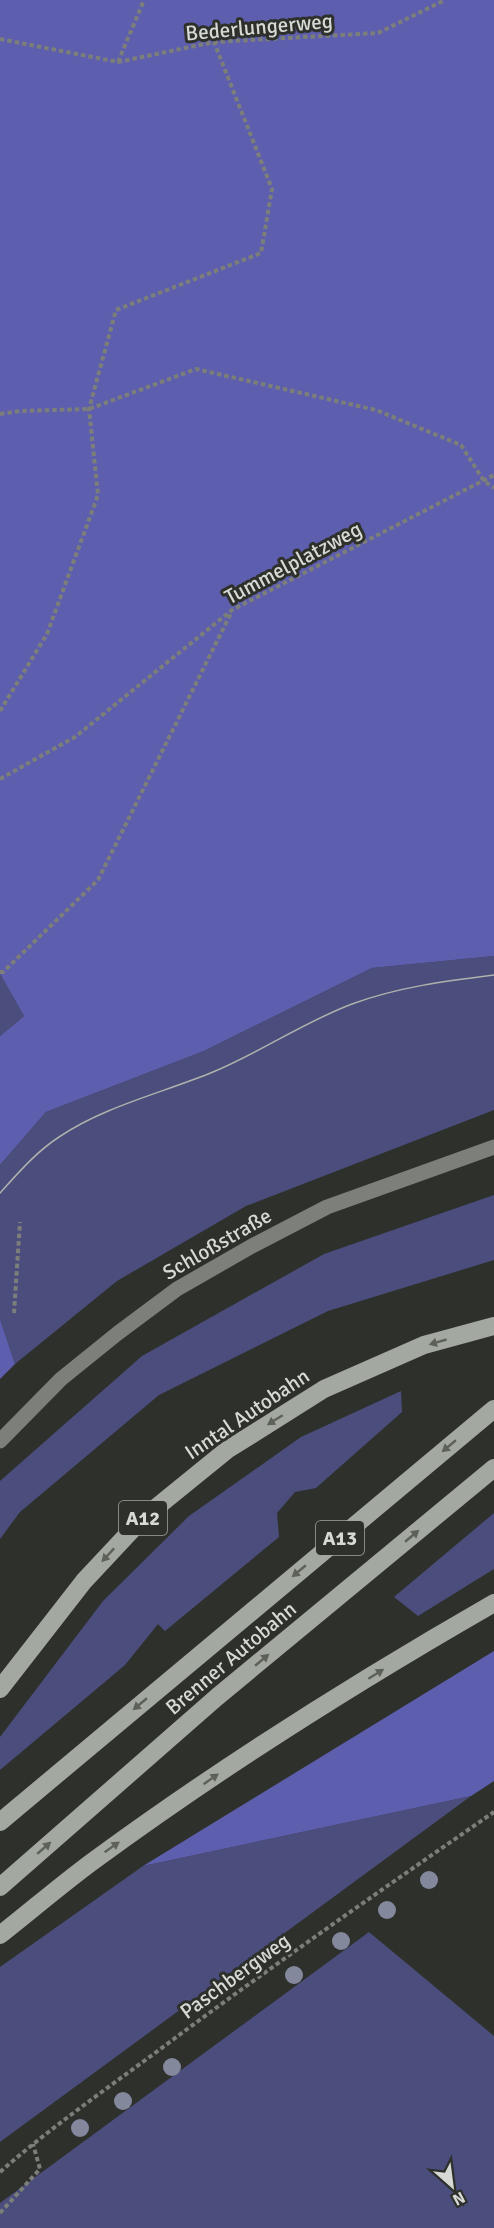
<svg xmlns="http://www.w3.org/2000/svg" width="494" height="2228" viewBox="0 0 494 2228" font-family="Signika,sans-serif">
<rect width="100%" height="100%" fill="#2e312b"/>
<!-- green -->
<g fill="#4b4d7d">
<path d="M494,956V1110L246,1206L117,1281L15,1364L0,1319V1165L46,1112L204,1051L372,968Z"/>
<path d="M0,974L24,1016L0,1036Z"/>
<path d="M494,1195V1260L328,1311L159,1395L20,1512L0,1539V1481L142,1356L324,1254Z"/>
<path d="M401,1391L402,1412L316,1488L295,1492L277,1513L279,1537L165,1631L158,1624L125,1665L0,1770V1737L103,1601L189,1516L301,1437Z"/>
<path d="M494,1513V1569L418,1616L394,1597Z"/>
<path d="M471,1796L0,2142V1967L143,1866Z"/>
<path d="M369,1932L494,2036V2228H0V2203Z"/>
</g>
<!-- forest -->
<g fill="#5e5eae">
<path d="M0,0H494V956L372,968L204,1051L46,1112L0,1165V1036L24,1016L0,974Z"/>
<path d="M0,1319L15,1364L0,1379Z"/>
<path d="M494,1651V1781L471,1796L143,1866Z"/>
</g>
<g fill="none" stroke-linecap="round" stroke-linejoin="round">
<!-- path -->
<g stroke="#7c7f79" stroke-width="4" stroke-dasharray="4.5 3" stroke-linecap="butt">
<path d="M0,39L118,62L214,42L378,33L445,0"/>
<path d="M118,62L144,0"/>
<path d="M0,414L20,411L89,409L196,369L376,410L461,445L484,481L494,488"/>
<path d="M0,711L47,634L98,495L89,409L116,310L261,253L272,189L214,42"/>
<path d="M0,779L75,737L232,610L494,475"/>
<path d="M0,972H3L98,880L231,613"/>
<path d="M14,1313L20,1222"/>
<path d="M0,2172C50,2128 105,2090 159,2050C269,1968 381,1890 494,1812"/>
<path d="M0,2213L40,2169L33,2144"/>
</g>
<!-- secondary -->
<path stroke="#7c7f7a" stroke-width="15" d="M0,1441L61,1379L118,1333L177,1289L252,1246L327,1207L494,1147"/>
<!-- highway -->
<g stroke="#a3a8a0" stroke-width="18">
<path d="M0,1689L84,1581L142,1519L227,1450L324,1389L424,1345L494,1326"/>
<path d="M0,1822L494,1409"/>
<path d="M0,1887L217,1697L494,1468"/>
<path d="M0,1935C32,1910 63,1883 96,1859C223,1766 358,1681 494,1603"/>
</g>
<!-- tram -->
<path stroke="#afb2ac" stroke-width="1.5" d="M0,1193C18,1173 36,1152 59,1137C105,1106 162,1093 213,1072C261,1052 304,1022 352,1004C398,987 446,981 494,975"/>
</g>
<!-- trees -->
<g fill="#84889d">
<circle cx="429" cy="1880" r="9"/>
<circle cx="387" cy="1910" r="9"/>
<circle cx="341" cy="1941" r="9"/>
<circle cx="294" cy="1975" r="9"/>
<circle cx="172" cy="2067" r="9"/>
<circle cx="123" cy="2101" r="9"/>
<circle cx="80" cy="2128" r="9"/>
</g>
<!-- one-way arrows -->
<defs><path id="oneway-solid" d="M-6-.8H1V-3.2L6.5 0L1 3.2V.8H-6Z" transform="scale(1.5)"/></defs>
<g fill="#5d615a">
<use href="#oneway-solid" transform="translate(438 1342) rotate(164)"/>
<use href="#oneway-solid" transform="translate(275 1420) rotate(148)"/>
<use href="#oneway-solid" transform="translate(449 1446) rotate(140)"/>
<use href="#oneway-solid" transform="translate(412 1536) rotate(-40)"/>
<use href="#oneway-solid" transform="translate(108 1555) rotate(133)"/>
<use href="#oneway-solid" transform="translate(299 1571) rotate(140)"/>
<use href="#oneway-solid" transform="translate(262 1660) rotate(-40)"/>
<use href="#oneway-solid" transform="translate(376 1674) rotate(-32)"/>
<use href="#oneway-solid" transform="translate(140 1704) rotate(140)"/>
<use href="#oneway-solid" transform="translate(211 1779) rotate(-35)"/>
<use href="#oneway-solid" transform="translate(112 1847) rotate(-35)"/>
<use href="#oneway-solid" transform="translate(44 1848) rotate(-41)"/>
</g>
<g text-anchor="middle" stroke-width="6" stroke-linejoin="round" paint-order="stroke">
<!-- shield labels -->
<g fill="#2e312b" stroke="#a4a7a1" stroke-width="1.5">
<rect x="119" y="1501" width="48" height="34" rx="4.5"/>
<rect x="316" y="1521" width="48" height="34" rx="4.5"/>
</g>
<g font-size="20" font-weight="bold" fill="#d6d9d4">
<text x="143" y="1525">A12</text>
<text x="340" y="1545">A13</text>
</g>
<!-- street labels -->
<g font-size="21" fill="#d6d9d4" stroke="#2e312b">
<text transform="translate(259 27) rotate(-5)" y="7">Bederlungerweg</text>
<text transform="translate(293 563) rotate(-28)" y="7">Tummelplatzweg</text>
<text transform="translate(217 1244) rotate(-30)" y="7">Schloßstraße</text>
<text transform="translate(247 1414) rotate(-34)" y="7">Inntal Autobahn</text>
<text transform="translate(231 1658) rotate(-40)" y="7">Brenner Autobahn</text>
<text transform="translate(235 1976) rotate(-36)" y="7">Paschbergweg</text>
</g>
</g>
<!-- north arrow -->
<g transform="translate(452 2186) rotate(152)" stroke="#2e312b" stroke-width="4.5" paint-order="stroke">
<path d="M0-4.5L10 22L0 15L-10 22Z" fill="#d6d9d4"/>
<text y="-9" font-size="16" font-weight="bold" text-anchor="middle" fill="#d6d9d4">N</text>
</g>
</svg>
